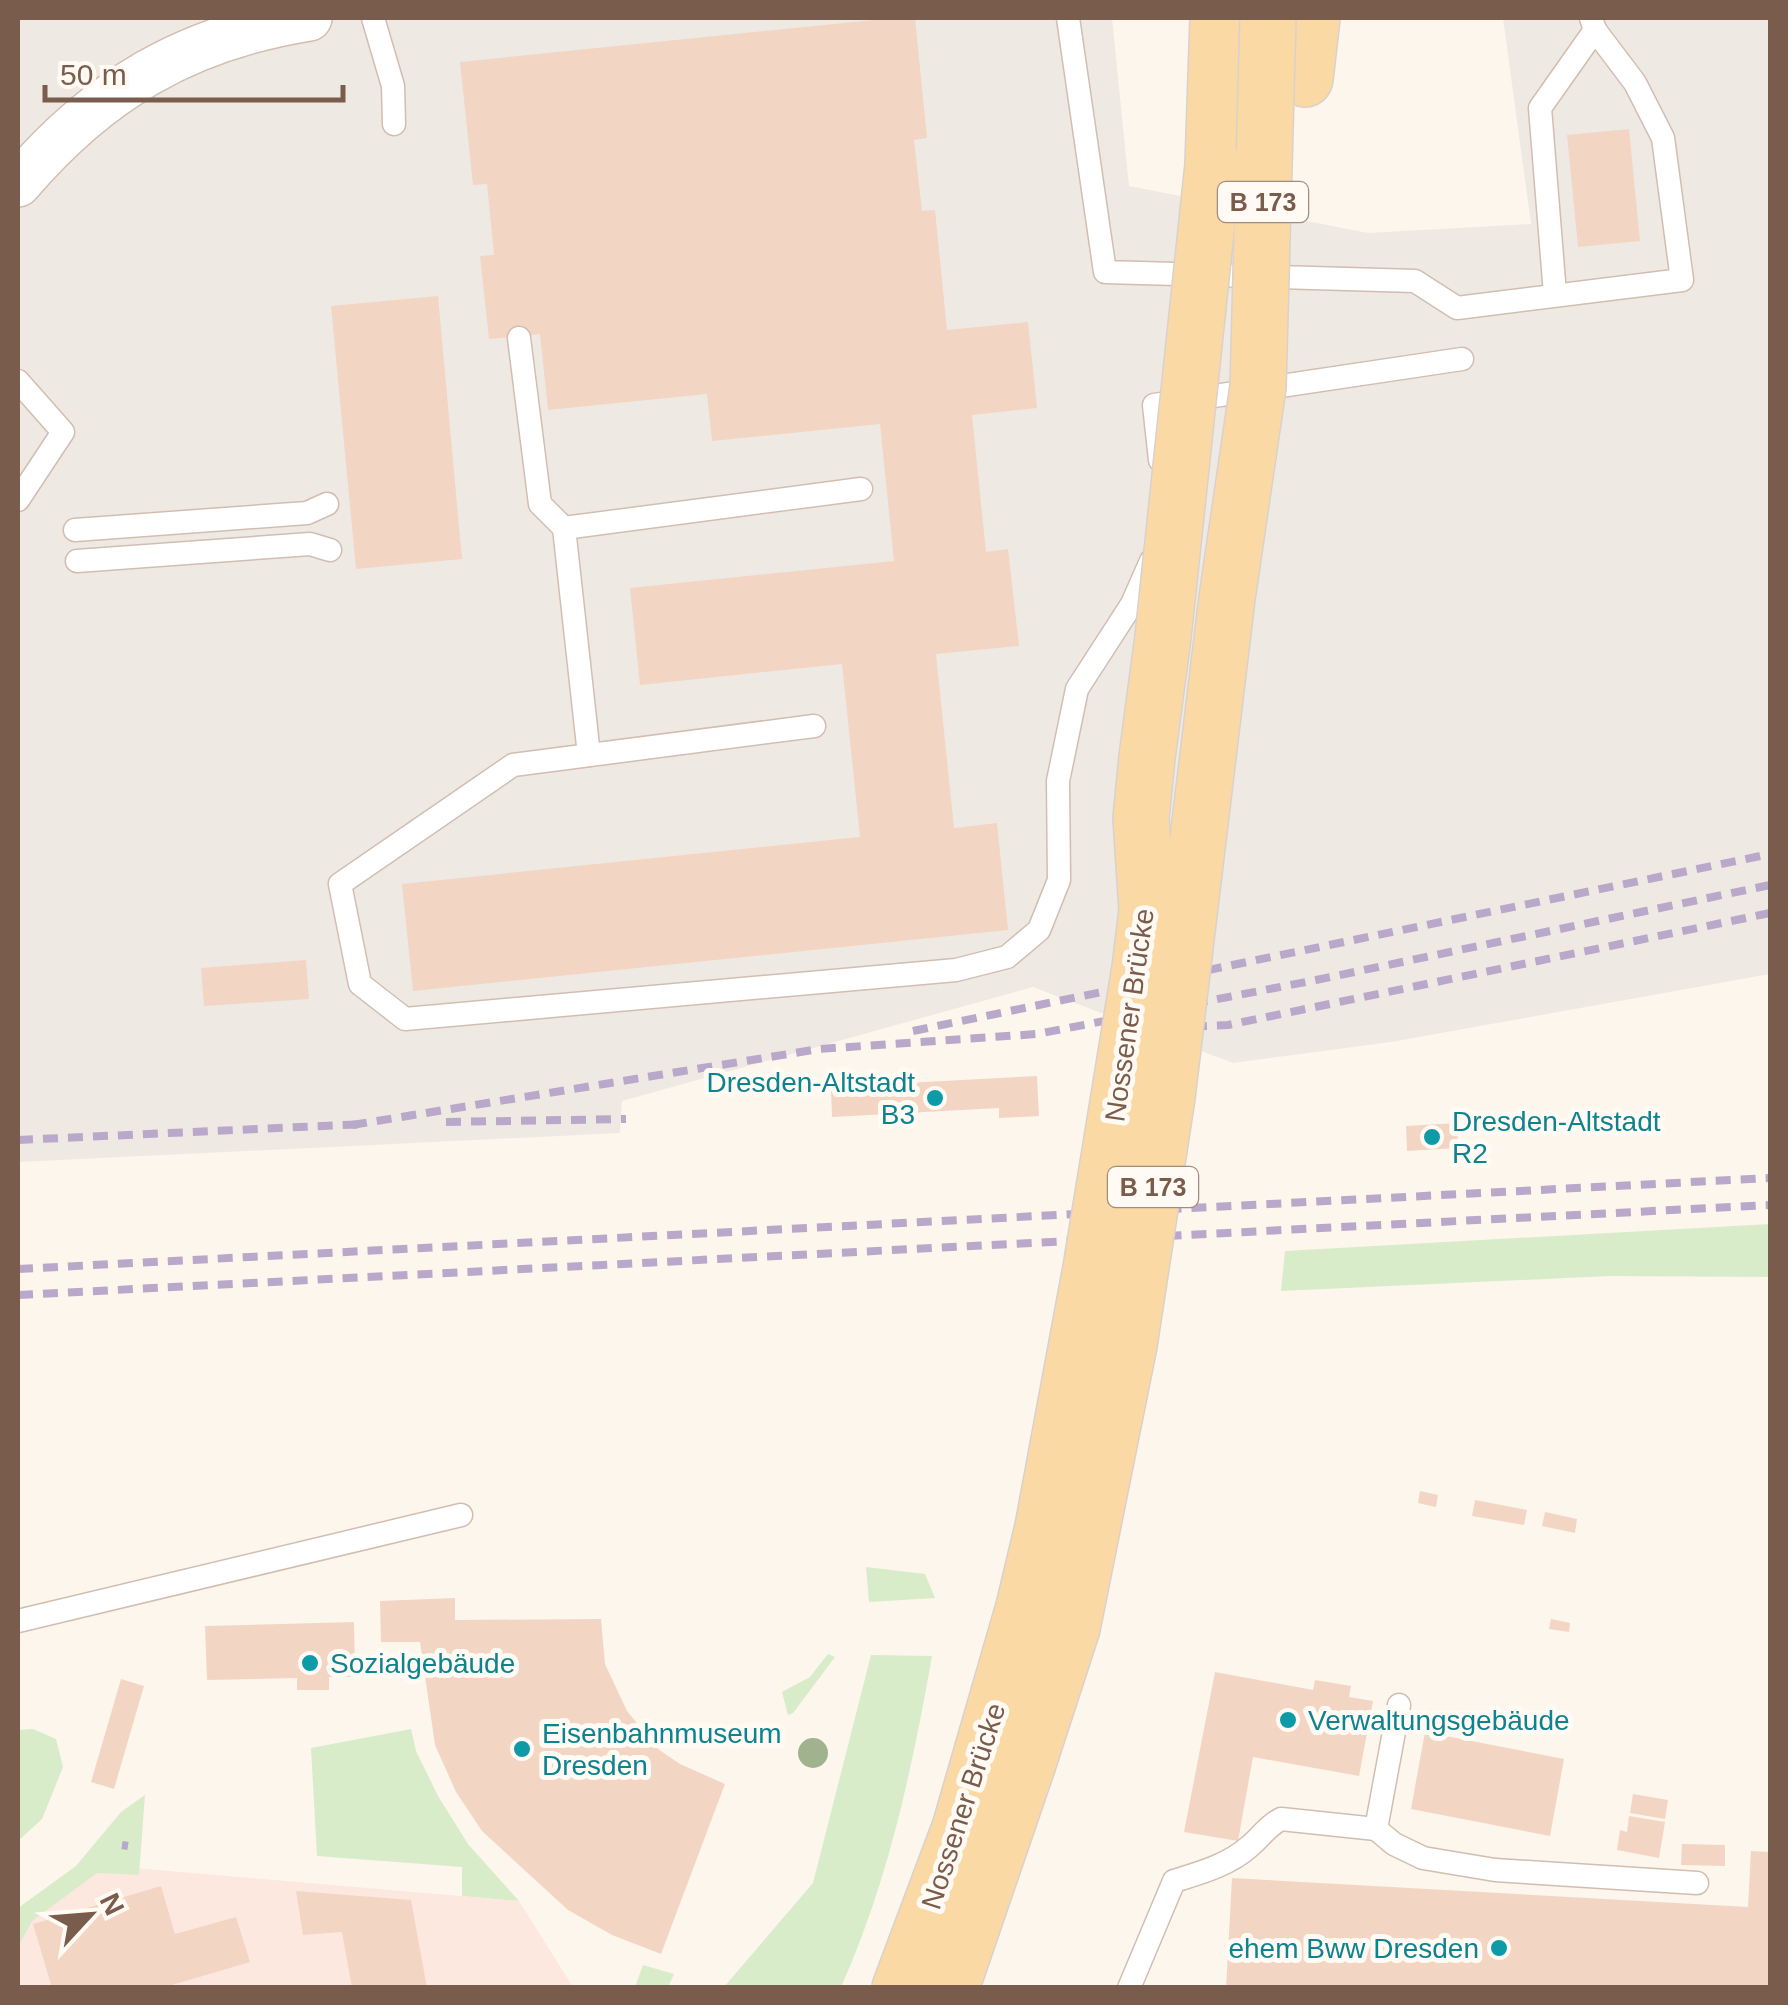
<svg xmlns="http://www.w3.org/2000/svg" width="1788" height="2005" viewBox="0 0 1788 2005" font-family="Helvetica,sans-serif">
<rect width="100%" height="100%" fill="#fdf6ec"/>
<!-- commercial -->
<path fill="#fde8e0" d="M100,1865L519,1901L573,1987H18V1924Z"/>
<!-- industrial -->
<path fill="#efe9e4" d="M18,18H1112L1129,186L1368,233L1531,224L1503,18H1770V974L1391,1042L1233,1063L1033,987L622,1101L620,1133L18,1162Z"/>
<!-- green -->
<g fill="#d8ecc9">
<path d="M1770,1224V1277L1610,1276L1281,1291L1285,1251Z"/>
<path d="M866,1567L925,1574L935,1598L869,1602Z"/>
<path d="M828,1654L835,1657L793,1713L788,1715L782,1692L810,1677Z"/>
<path d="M871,1655L932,1656C912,1770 888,1882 841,1987H724L813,1883Z"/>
<path d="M33,1729L56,1739L63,1767L42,1819L18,1841V1730Z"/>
<path d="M411,1729L416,1751L438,1796L468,1844L519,1901L462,1896V1867L317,1856L311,1748Z"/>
<path d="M145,1795L139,1875L97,1873L32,1921L18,1947V1908L76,1866L121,1812Z"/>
<path d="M643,1965L674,1974L668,1987H635Z"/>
</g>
<!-- building -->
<g fill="#f3d5c3">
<path d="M893,18H915L927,138L914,140L922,211L935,210L947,330L1028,322L1037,408L972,415L986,552L1008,549L1019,646L936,654L954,828L997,823L1008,930L413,991L402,884L860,837L842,664L640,685L630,588L894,561L880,424L712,441L707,394L548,410L540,334L489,339L480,256L494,255L487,184L473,185L460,62Z"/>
<path d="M1629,129L1640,241L1578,247L1567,135Z"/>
<path d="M438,296L462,559L356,569L331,306Z"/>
<path d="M306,960L309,999L204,1006L201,968Z"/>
<path d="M1037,1076L1039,1116L999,1118V1108L832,1117L831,1087Z"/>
<path d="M1457,1123L1458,1148L1407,1151L1406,1126Z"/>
<path d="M1420,1491L1438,1495L1436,1507L1418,1503Z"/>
<path d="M1475,1500L1527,1510L1524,1525L1472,1516Z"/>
<path d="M1545,1512L1577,1519L1575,1533L1542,1526Z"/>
<path d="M455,1598V1620L601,1619L605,1664L627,1711L658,1749L680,1764L725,1784L661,1954L612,1935L568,1910L482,1831L456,1792L435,1745L420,1642H381L380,1601Z"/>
<path d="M1551,1619L1570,1623L1569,1632L1549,1629Z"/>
<path d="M354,1622L355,1677H329V1690H297V1678L207,1680L205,1626Z"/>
<path d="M1215,1672L1313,1690L1315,1680L1351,1686L1349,1697L1373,1701L1359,1776L1253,1757L1238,1841L1184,1832Z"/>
<path d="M121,1679L144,1686L114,1789L91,1782Z"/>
<path d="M1425,1732L1564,1759L1550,1836L1411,1809Z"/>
<path d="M1633,1794L1668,1800L1665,1819L1630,1813Z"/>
<path d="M1629,1816L1665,1822L1659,1858L1617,1850L1620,1830L1627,1832Z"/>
<path d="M1682,1844L1725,1845V1866L1681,1865Z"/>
<path d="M1751,1851L1770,1852V1988H1226L1232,1878L1748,1907Z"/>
<path d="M161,1886L175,1934L236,1917L250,1962L162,1988H52L33,1924Z"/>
<path d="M296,1891L411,1900L427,1988H352L342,1932L303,1935Z"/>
</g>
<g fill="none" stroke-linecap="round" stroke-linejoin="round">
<!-- lane casing -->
<g stroke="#d1beb0" stroke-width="25">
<g id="lane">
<path d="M373,18L393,86L394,124"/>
<path d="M1068,18L1105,272L1415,281L1457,308L1682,280L1663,138L1635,83L1595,30L1591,18"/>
<path d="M1555,294L1540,108L1595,30"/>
<path d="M519,338L540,504L564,528"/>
<path d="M18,381L63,432L18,500"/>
<path d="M1160,460L1154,405L1462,359"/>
<path d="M75,530L307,513L327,504"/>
<path d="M77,561L310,544L330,550"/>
<path d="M814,726L513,765L340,884L360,984L405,1019L956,970L1007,957L1039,930L1059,880L1058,781L1077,689L1132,604L1151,561"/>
<path d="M589,755L564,528L861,489"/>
<path d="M18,1621L461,1515"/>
<path d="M1376,1829L1399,1705"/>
<path d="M1129,1988L1174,1881C1200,1873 1229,1865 1250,1846C1262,1836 1267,1826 1281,1819L1376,1829L1394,1844L1423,1858L1495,1870L1697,1883"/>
</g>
</g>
<!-- street casing -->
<g stroke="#d1beb0" stroke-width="48">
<path id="street" d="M18,184C99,89 186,38 309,18"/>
</g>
<!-- primary casing -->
<g stroke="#dad1cd" stroke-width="58">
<g id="primary">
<path d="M1305,79L1312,18"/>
<path d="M1213,165L1218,18"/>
<path d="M900,1988L960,1828L982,1752"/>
<path d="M951,1988L1027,1766"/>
</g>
</g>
<!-- lane -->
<use href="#lane" stroke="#fff" stroke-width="22"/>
<!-- street -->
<use href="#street" stroke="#fff" stroke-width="45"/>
<!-- primary -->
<use href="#primary" stroke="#fbd9a5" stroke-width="55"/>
<!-- rail -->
<g stroke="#b9a8c9" stroke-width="8" stroke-dasharray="15 10" stroke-linecap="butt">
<path d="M1117,1030L1228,1025L1770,913"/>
<path d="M913,1031L1770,854"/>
<path d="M446,1122L626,1119"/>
<path d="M352,1125L819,1049L1037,1034L1316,980L1770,885"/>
<path d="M18,1140L366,1124"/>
<path d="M18,1269L1770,1178"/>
<path d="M18,1295L1770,1205"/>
<path d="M122,1845L128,1846"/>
</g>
<!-- primary-bridge casing -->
<g stroke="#dad1cd" stroke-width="58" stroke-linecap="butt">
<g id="primary-bridge">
<path d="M982,1752L1024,1607L1043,1527L1091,1268L1140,968L1147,910L1141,818L1147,757L1163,637L1213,165"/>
<path d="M1027,1766L1072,1628L1129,1345L1167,1097L1227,598L1258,387L1268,18"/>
</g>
</g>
<!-- primary-bridge -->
<use href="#primary-bridge" stroke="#fbd9a5" stroke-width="55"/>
</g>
<!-- trees -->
<circle fill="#a0b28e" cx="813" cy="1753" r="15"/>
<!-- markers -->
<g fill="#0f9aa8" stroke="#fffaf3" stroke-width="4">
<circle cx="935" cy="1098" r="10"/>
<circle cx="1432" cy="1137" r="10"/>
<circle cx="310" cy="1663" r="10"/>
<circle cx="1288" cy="1720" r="10"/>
<circle cx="522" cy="1749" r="10"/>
<circle cx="1499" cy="1948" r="10"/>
</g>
<g text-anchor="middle" stroke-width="10" stroke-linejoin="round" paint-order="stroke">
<!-- shield labels -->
<g fill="#fffaf3" stroke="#a28b7f" stroke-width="2.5">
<rect x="1218" y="182" width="90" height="40" rx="8"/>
<rect x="1108" y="1167" width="90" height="40" rx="8"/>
</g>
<g font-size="25" font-weight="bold" fill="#7a5c4d">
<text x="1263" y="211">B 173</text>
<text x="1153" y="1196">B 173</text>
</g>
<!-- street labels -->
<g font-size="28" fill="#7a5c4d" stroke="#fffaf3">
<text transform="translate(1129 1015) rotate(-82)" y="10">Nossener Brücke</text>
<text transform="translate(963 1806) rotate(-72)" y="10">Nossener Brücke</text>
</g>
<!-- culture labels -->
<g font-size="28" fill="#0d838f" stroke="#fffaf3" text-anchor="start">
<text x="915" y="1092" text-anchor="end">Dresden-Altstadt<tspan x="915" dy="32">B3</tspan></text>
<text x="1452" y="1131">Dresden-Altstadt<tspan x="1452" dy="32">R2</tspan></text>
<text x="330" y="1673">Sozialgebäude</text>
<text x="1308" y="1730">Verwaltungsgebäude</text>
<text x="542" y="1743">Eisenbahnmuseum<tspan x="542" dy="32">Dresden</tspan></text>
<text x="1479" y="1958" text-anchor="end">ehem Bww Dresden</text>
</g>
</g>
<!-- border -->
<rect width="1788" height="2005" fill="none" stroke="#7a5c4d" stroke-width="40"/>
<!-- north arrow -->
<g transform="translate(90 1915) rotate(64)" stroke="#fffaf3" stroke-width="8" paint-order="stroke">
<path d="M0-8L18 38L0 25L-18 38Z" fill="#7a5c4d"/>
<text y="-15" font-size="28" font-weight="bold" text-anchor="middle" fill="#7a5c4d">N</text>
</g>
<!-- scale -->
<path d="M45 85v15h298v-15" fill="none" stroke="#7a5c4d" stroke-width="5"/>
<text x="60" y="85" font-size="30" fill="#7a5c4d" stroke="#fffaf3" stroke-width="8" paint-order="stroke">50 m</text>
</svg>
